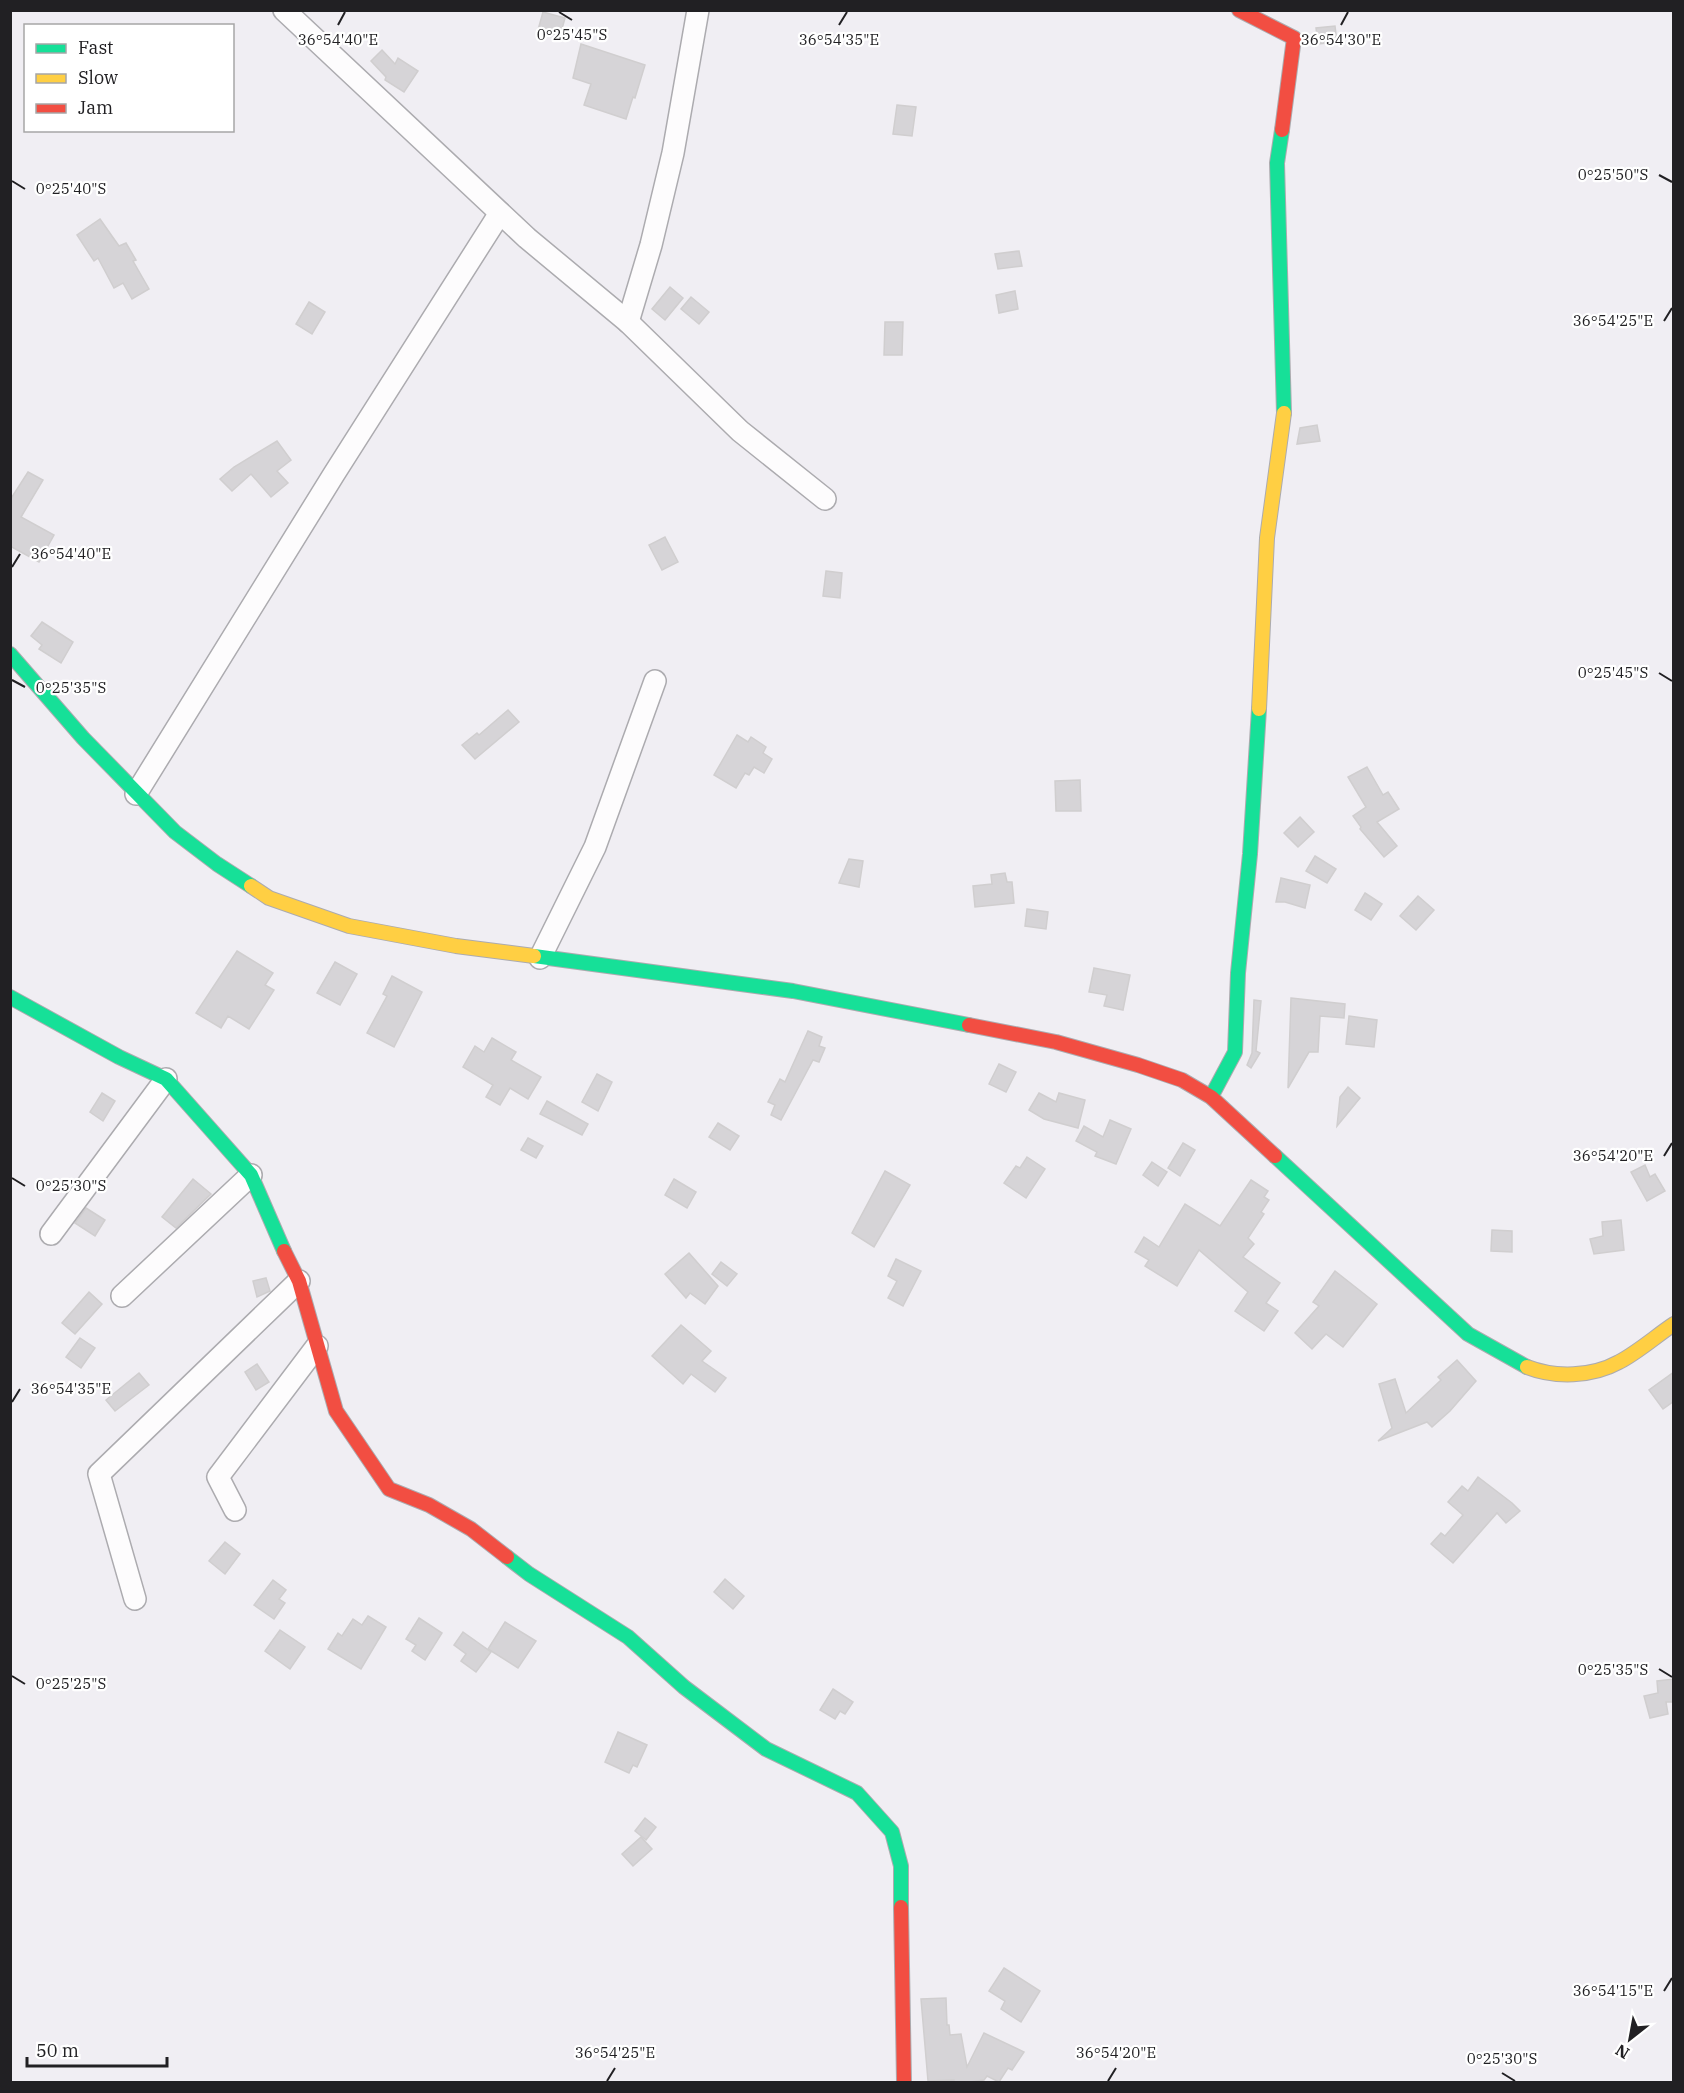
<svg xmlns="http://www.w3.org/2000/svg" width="1684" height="2093" viewBox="0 0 1684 2093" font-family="'IBM Plex Serif',serif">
<rect width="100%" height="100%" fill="#f0eef3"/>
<!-- building -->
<g fill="#d6d4d7" stroke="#d0cecf" stroke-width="1.5">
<path d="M543,12L565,18L560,36L538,30Z"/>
<path d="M1335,26L1337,42L1318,44L1316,28Z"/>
<path d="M581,44L645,65L635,98L633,97L626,119L584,105L591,84L573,78Z"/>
<path d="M382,50L395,64L398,58L418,71L404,92L385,80L386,77L371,61Z"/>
<path d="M897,105L916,107L912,136L893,134Z"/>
<path d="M100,219L119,246L126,243L136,260L133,261L149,289L132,299L123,283L114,288L98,258L94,261L77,235Z"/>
<path d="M1019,251L1022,266L998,269L995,254Z"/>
<path d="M670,287L683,298L665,320L652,309Z"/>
<path d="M1015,291L1018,309L999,313L996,295Z"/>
<path d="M691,297L709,312L699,324L681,309Z"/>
<path d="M309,302L325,312L312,334L296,324Z"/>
<path d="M885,322H903L902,355H884Z"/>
<path d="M1317,425L1320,441L1297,444L1300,428Z"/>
<path d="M277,441L291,460L277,471L288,483L271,497L251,474L232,491L220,479L234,467Z"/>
<path d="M28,472L43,480L21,517L54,535L39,562L10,546V500Z"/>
<path d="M665,537L678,562L662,570L649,545Z"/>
<path d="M826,571L842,573L840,598L823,596Z"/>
<path d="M42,622L73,642L61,663L39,649L42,645L31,636Z"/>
<path d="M508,710L519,722L475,759L462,745L477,733L479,735Z"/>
<path d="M737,735L748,742L751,737L766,747L763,753L772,759L764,773L754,767L749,775L745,773L736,788L714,775Z"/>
<path d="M1367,767L1383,795L1388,792L1399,809L1377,822L1397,846L1384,857L1360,829L1361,827L1353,816L1366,807L1348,777Z"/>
<path d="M1080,780L1081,811H1056L1055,781Z"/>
<path d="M1300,817L1314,832L1298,847L1284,833Z"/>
<path d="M1315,856L1336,869L1327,883L1306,871Z"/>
<path d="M849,859L863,861L859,887L839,883Z"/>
<path d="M1005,873L1007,882H1012L1014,903L975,907L973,886L992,884L991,875Z"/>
<path d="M1281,878L1310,885L1305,908L1285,902H1276Z"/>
<path d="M1365,893L1382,904L1371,920L1355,910Z"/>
<path d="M1418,896L1434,910L1416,930L1400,916Z"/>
<path d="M1027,909L1048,912L1046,929L1025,926Z"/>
<path d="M237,951L273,973L265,985L274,990L249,1029L228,1016L221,1028L196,1013Z"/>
<path d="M335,962L357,974L340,1005L317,993Z"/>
<path d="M1094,968L1130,975L1123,1010L1104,1006L1107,995L1089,992Z"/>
<path d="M392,976L422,992L394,1047L367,1033L387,996L383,994Z"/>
<path d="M1291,998L1345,1004L1344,1018L1320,1016L1318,1052H1309L1288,1088Z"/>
<path d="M1254,1000L1261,1001L1256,1051L1260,1053L1251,1068L1247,1065L1252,1053Z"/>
<path d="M1349,1016L1377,1020L1374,1047L1346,1044Z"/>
<path d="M808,1031L822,1037L819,1046L825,1048L819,1062L813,1060L781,1120L771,1115L775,1105L768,1102L780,1079L785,1082Z"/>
<path d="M492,1038L516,1052L511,1060L541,1077L528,1099L510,1088L500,1105L486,1097L493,1085L463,1067L475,1046L484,1052Z"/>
<path d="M999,1064L1016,1072L1006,1092L989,1084Z"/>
<path d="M597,1074L612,1082L598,1111L582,1102Z"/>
<path d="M1348,1087L1360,1098L1337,1126L1340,1097Z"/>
<path d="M102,1093L115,1101L103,1121L90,1112Z"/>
<path d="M1039,1093L1056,1102L1059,1093L1085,1100L1078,1128L1044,1119L1029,1110Z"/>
<path d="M547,1101L588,1124L582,1135L540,1114Z"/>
<path d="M1110,1120L1131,1129L1116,1164L1095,1156L1097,1152L1076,1141L1084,1126L1103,1137Z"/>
<path d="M718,1123L739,1136L730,1150L709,1137Z"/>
<path d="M528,1138L543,1146L536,1158L521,1150Z"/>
<path d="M1183,1143L1195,1150L1180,1176L1168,1168Z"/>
<path d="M1027,1157L1045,1169L1026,1198L1004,1183L1016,1166L1020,1168Z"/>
<path d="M1152,1162L1167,1172L1158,1186L1143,1175Z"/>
<path d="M1645,1165L1650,1177L1655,1174L1665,1191L1647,1201L1631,1172Z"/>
<path d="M885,1171L910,1185L874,1247L852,1233Z"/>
<path d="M193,1179L211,1194L176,1228L162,1217Z"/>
<path d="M674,1179L696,1192L687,1208L665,1195Z"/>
<path d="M1251,1180L1268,1191L1264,1197L1269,1200L1261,1212L1264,1214L1248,1238L1254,1244L1243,1257L1280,1283L1266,1303L1278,1311L1264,1331L1235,1311L1248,1292L1199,1250L1177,1286L1145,1266L1149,1260L1135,1252L1144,1237L1159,1247L1185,1204L1220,1226Z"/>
<path d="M86,1208L105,1220L95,1236L75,1223Z"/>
<path d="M1621,1220L1624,1250L1594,1254L1590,1239L1603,1236L1602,1222Z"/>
<path d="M1492,1230L1512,1231V1252L1491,1251Z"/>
<path d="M689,1253L718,1286L705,1304L690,1293L686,1298L665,1274Z"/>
<path d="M896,1259L921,1271L903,1306L888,1298L897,1281L888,1276Z"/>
<path d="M721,1262L737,1274L727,1286L712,1274Z"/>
<path d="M1335,1271L1377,1304L1343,1347L1326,1334L1312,1349L1295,1333L1319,1306L1313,1302Z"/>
<path d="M266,1278L270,1291L257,1297L253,1281Z"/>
<path d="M89,1292L102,1304L75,1334L62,1323Z"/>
<path d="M681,1325L711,1351L702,1361L726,1378L715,1392L691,1374L683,1384L652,1356Z"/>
<path d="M80,1338L95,1348L81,1368L66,1357Z"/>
<path d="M1457,1360L1476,1381L1450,1411L1432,1427L1427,1422L1378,1441L1392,1428L1379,1384L1395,1379L1406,1413L1441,1380L1438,1377Z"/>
<path d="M257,1364L269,1382L256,1390L245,1372Z"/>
<path d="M1674,1372V1401L1663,1409L1649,1390Z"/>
<path d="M139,1373L149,1385L115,1411L106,1400Z"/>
<path d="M1478,1477L1512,1503L1520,1511L1506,1523L1497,1513L1453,1563L1431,1544L1441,1533L1445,1536L1463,1515L1448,1502L1462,1486L1468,1491Z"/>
<path d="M225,1542L240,1554L225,1574L209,1561Z"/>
<path d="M725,1579L744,1596L733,1609L714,1592Z"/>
<path d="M273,1580L286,1590L279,1599L285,1603L274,1619L254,1605Z"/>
<path d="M368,1616L386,1627L361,1669L328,1649L338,1633L342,1636L353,1619L362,1625Z"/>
<path d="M419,1618L442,1633L425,1660L412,1651L416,1645L406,1639Z"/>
<path d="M505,1622L536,1641L518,1668L488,1649Z"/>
<path d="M280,1630L305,1647L290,1669L265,1651Z"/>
<path d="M463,1632L491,1652L476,1672L461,1661L466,1654L454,1645Z"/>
<path d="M1674,1679V1702H1666L1668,1714L1650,1718L1644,1696L1658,1693L1657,1681Z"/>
<path d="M833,1689L853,1702L845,1714L840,1711L835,1719L820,1710Z"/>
<path d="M618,1732L647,1745L637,1767L633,1765L629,1773L605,1762Z"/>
<path d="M645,1818L656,1827L646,1840L635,1831Z"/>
<path d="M641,1837L652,1849L633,1866L622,1854Z"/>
<path d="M1004,1968L1040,1991L1021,2022L1001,2009L1005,2001L989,1991Z"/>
<path d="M946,1998L947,2025H949L950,2035L961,2034L967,2067L984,2033L1024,2052L1012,2070L1008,2068L999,2082L987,2076L984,2080L970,2082H954V2080L928,2081L921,1999Z"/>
</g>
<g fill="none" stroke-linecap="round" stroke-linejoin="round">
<!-- street casing -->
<g stroke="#acabaf" stroke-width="24">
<g id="street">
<path d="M284,10L527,238L628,322L740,431L825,499"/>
<path d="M628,322L651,245L673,153L698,10"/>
<path d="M136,794L334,474L500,213"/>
<path d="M540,958L595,847L655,681"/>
<path d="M51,1234L166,1079"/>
<path d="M122,1296L251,1175"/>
<path d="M235,1510L218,1477L317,1346"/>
<path d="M135,1599L99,1474L299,1281"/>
</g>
</g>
<!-- fast casing -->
<g stroke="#acabaf" stroke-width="16">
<g id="fast">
<path d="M1282,130L1277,163L1284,413"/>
<path d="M10,654L83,738L175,832L217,864L251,886"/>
<path d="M534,956L793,991L969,1025"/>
<path d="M10,997L119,1057L166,1079L251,1175L284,1251"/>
<path d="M1211,1097L1235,1052L1238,973L1250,854L1259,709"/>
<path d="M1275,1156L1468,1334L1527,1367"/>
<path d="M507,1557L529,1574L628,1637L684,1687L766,1749L857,1793L892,1832L901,1866V1907"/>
</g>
</g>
<!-- slow casing -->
<g stroke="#acabaf" stroke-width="16">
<g id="slow">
<path d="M1259,709L1267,538L1284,413"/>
<path d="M251,886L269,898L349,926L456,946L534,956"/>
<path d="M1527,1367C1555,1378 1592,1377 1619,1362C1638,1352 1656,1336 1674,1324"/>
</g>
</g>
<!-- jam casing -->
<g stroke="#acabaf" stroke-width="16">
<g id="jam">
<path d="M1239,10L1294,38L1282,130"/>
<path d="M969,1025L1056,1042L1138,1065L1182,1080L1211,1097L1275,1156"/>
<path d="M284,1251L299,1281L336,1411L389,1489L429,1505L471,1529L507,1557"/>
<path d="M901,1907L904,2082"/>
</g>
</g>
<!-- street -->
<use href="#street" stroke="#fdfcfd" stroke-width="21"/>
<!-- fast -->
<use href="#fast" stroke="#16e098" stroke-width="14"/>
<!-- slow -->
<use href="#slow" stroke="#ffcf43" stroke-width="14"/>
<!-- jam -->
<use href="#jam" stroke="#f24e42" stroke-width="14"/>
</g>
<!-- ticks -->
<path fill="none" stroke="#212023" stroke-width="2" d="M559,12L572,20M338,25L345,12M839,25L847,12M1341,25L1348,12M1659,175L1672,182M12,181L25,189M1664,321L1672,308M12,567L20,554M1659,673L1672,681M12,680L25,687M1664,1156L1672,1143M12,1178L25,1186M12,1402L20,1389M1659,1669L1672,1677M12,1676L25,1684M1664,1991L1672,1978M1502,2073L1515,2081M607,2081L615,2068M1108,2081L1116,2068"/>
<g font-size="15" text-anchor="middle" fill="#212023" stroke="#fff" stroke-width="4.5" stroke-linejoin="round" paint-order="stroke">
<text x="572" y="40">0°25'45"S</text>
<text x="839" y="45">36°54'35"E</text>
<text x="1341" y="45">36°54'30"E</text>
<text x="338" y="45">36°54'40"E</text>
<text x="1613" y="180">0°25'50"S</text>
<text x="71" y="194">0°25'40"S</text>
<text x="1613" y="326">36°54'25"E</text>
<text x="71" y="559">36°54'40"E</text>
<text x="1613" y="678">0°25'45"S</text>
<text x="71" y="693">0°25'35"S</text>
<text x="1613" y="1161">36°54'20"E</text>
<text x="71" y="1191">0°25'30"S</text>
<text x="71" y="1394">36°54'35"E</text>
<text x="1613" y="1675">0°25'35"S</text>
<text x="71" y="1689">0°25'25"S</text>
<text x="1613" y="1996">36°54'15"E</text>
<text x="615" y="2058">36°54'25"E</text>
<text x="1116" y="2058">36°54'20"E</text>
<text x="1502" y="2064">0°25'30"S</text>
</g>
<!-- border -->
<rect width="1684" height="2093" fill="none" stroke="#212023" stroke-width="24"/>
<!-- legend -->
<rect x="24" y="24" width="210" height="108" fill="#ffffff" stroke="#a6a6a7" stroke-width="1.5"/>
<rect x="36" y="44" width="30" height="9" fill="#16e098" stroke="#a6a6a7" stroke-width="1.5"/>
<text x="78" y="54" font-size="18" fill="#212023">Fast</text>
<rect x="36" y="74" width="30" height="9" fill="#ffcf43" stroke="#a6a6a7" stroke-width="1.5"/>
<text x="78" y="84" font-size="18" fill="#212023">Slow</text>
<rect x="36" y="104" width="30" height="9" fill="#f24e42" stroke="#a6a6a7" stroke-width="1.5"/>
<text x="78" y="114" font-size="18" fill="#212023">Jam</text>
<!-- north arrow -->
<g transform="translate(1630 2039) rotate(211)" stroke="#ffffff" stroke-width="4.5" paint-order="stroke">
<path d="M0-4.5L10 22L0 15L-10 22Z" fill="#212023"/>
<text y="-9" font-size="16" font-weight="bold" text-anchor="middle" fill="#212023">N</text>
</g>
<!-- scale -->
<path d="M27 2057v9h140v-9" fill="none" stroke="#212023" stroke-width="3"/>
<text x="36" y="2057" font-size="18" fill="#212023" stroke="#ffffff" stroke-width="4.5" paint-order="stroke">50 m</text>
</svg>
